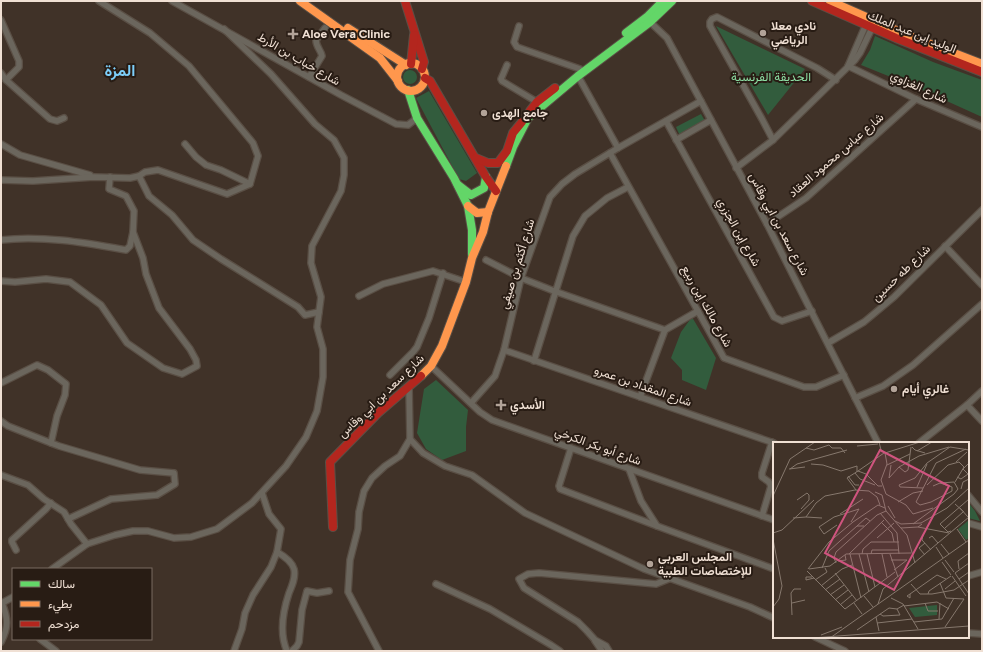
<svg xmlns="http://www.w3.org/2000/svg" width="983" height="652" viewBox="0 0 983 652" font-family="Figtree,Vazirmatn,sans-serif">
<rect width="100%" height="100%" fill="#403228"/>
<!-- green -->
<g fill="#325c3d">
<path d="M716,26L805,69L768,115Z"/>
<path d="M875,36L933,62L982,80V117L918,88L861,65L870,50Z"/>
<circle cx="410" cy="77" r="7"/>
<path d="M429,91L477,173L466,181L459,179L416,98Z"/>
<path d="M701,114L705,121L680,136L676,127Z"/>
<path d="M692,317L716,358L706,390L682,380V370L671,358L681,332Z"/>
<path d="M436,380L468,410L466,427V451L442,460L426,449L417,433L424,389Z"/>
<path d="M968,502L975,511L980,521L968,518Z"/>
</g>
<g fill="none" stroke-linecap="round" stroke-linejoin="round">
<!-- street casing -->
<g stroke="#5a4f45" stroke-width="8">
<g id="street">
<path d="M172,1L341,95L396,124L408,125L417,118"/>
<path d="M648,19L650,22L667,38L767,224L878,443"/>
<path d="M1,20L19,61V67L6,80"/>
<path d="M519,26L514,42L517,47L580,69"/>
<path d="M507,65L501,79L502,81L537,102"/>
<path d="M848,66L916,99L982,127"/>
<path d="M848,66L867,22"/>
<path d="M1,73L6,80L50,119L57,121L64,118"/>
<path d="M578,76L618,148"/>
<path d="M309,77L322,56C321,50 316,47 316,40L325,28"/>
<path d="M666,121L774,317L782,321L812,311"/>
<path d="M676,140L711,120"/>
<path d="M773,140L762,119L710,26V22L712,19L717,17L817,68L836,80"/>
<path d="M1,144L20,155L90,175"/>
<path d="M185,144L196,157L206,165L221,170L250,184"/>
<path d="M610,153L724,358L804,387H816L844,375"/>
<path d="M736,168L773,140L855,60L860,53L873,26"/>
<path d="M139,176L149,196L172,215L193,240L221,259L298,307L305,315L319,312"/>
<path d="M1,180L33,181L94,177L130,178L139,176L145,172L158,170L227,194L250,184L258,156L253,143L189,66L150,33L99,1"/>
<path d="M767,224L806,198L916,99"/>
<path d="M1,240C42,235 86,243 126,250L130,246L133,232"/>
<path d="M945,246L982,285"/>
<path d="M486,260L521,278L554,291L665,330"/>
<path d="M1,281L15,282L46,279L70,282L101,305L127,343L163,368L182,374L197,366L196,360L190,349L159,308L146,274L143,258L133,232L134,211L126,196L109,189L110,177"/>
<path d="M359,296L383,284L433,271L466,282"/>
<path d="M828,343L864,322L894,297L982,210"/>
<path d="M504,350L774,443"/>
<path d="M534,361L573,236L585,216L607,198L628,187"/>
<path d="M431,366L480,412L492,420L774,520"/>
<path d="M390,375L413,352L417,347L429,318L443,273"/>
<path d="M1,383L37,365L48,370L66,384L65,395L57,416L51,443L59,446L140,470L174,473L175,484L157,495L111,499L68,519"/>
<path d="M409,387L410,439L423,453L445,466L472,475L525,513L644,569L750,607L774,618"/>
<path d="M640,397L665,330L698,311"/>
<path d="M855,398L883,386L913,365L982,304"/>
<path d="M471,403L495,376L504,350L521,278L550,197L562,184L575,174L618,148L701,101"/>
<path d="M967,405L982,421"/>
<path d="M1,421L8,426L51,443"/>
<path d="M919,443L967,405L982,391"/>
<path d="M571,448L559,486L560,489L657,526"/>
<path d="M629,469L641,501L657,526L774,569"/>
<path d="M1,475L28,485L44,499L64,512L71,524L87,544"/>
<path d="M968,495L982,512"/>
<path d="M762,516L771,486L769,482L762,477V473L772,442"/>
<path d="M968,523L982,527"/>
<path d="M16,550L12,542V540L46,509L51,503"/>
<path d="M277,552C284,556 292,562 294,569C296,577 292,586 289,593C283,611 279,633 287,651"/>
<path d="M52,569L87,544L115,535L133,531H148L174,538L191,537L217,529L252,503L286,466L306,437L317,411L323,377V349L317,327L321,297L311,263L312,246L341,191L344,175V158L334,140L315,124L271,74L224,29"/>
<path d="M968,576L982,572"/>
<path d="M436,584L490,609L551,645L560,651"/>
<path d="M968,633L982,634"/>
<path d="M815,637L845,651"/>
<path d="M40,639L56,651"/>
<path d="M595,641L602,651"/>
<path d="M1,642C9,627 8,618 2,603L13,597"/>
<path d="M234,651L242,629L245,613L253,595L271,567L277,552L281,529L269,514L262,493"/>
<path d="M292,651L297,646L299,642L302,610L307,591L317,593L329,591"/>
<path d="M379,651L348,592L350,560L358,529L359,512L364,491L372,478L385,466L400,456L410,439"/>
<path d="M609,651L606,646L595,640L587,631L578,622L524,588L519,579L528,574L539,573L656,584L671,578"/>
</g>
</g>
<!-- fast casing -->
<g stroke="#5a4f45" stroke-width="10">
<g id="fast">
<path d="M626,33L647,17L663,1"/>
<path d="M408,90L417,118L454,178L468,206L472,230V254"/>
<path d="M506,166L513,147L528,118L578,76L650,22L672,1"/>
<path d="M458,185L471,195L484,188L486,177"/>
</g>
</g>
<!-- slow casing -->
<g stroke="#5a4f45" stroke-width="10">
<g id="slow">
<path d="M300,1L380,58L398,81"/>
<path d="M830,1L905,34L982,64"/>
<path d="M348,28L406,65"/>
<circle cx="411" cy="77" r="14"/>
<path d="M468,206L477,213L488,212"/>
<path d="M421,376L431,366L442,346L466,282L472,258L483,232L488,212L506,166"/>
</g>
</g>
<!-- jam casing -->
<g stroke="#5a4f45" stroke-width="10">
<g id="jam">
<path d="M405,1L424,62L422,69"/>
<path d="M812,1L896,38L982,72"/>
<path d="M411,64L414,35"/>
<path d="M425,78L430,81L486,177L496,191"/>
<path d="M530,111L537,102L555,88"/>
<path d="M476,158L488,163H498L507,151L513,133L522,122"/>
<path d="M333,527L330,462L378,413L421,376"/>
</g>
</g>
<!-- street -->
<use href="#street" stroke="#6b665d" stroke-width="5.5"/>
<!-- fast -->
<use href="#fast" stroke="#63d668" stroke-width="8"/>
<!-- slow -->
<use href="#slow" stroke="#ff974d" stroke-width="8"/>
<!-- jam -->
<use href="#jam" stroke="#b3261e" stroke-width="8"/>
</g>
<!-- markers -->
<g fill="#b2a398" stroke="#281c14" stroke-width="1.5">
<circle cx="763" cy="33" r="4"/>
<path d="M291 28h4v4h4v4h-4v4h-4v-4h-4v-4h4z"/>
<circle cx="484" cy="113" r="4"/>
<circle cx="894" cy="389" r="4"/>
<path d="M499 399h4v4h4v4h-4v4h-4v-4h-4v-4h4z"/>
<circle cx="650" cy="564" r="4"/>
</g>
<g text-anchor="middle" stroke-width="4" stroke-linejoin="round" paint-order="stroke">
<!-- poi labels -->
<g font-size="12" font-weight="bold" fill="#f0e0d4" stroke="#281c14" text-anchor="start">
<text x="771" y="30">نادي معلا<tspan x="771" dy="14">الرياضي</tspan></text>
<text x="302" y="38">Aloe Vera Clinic</text>
<text x="492" y="117">جامع الهدى</text>
<text x="902" y="393">غالري أيام</text>
<text x="510" y="409">الأسدي</text>
<text x="658" y="561">المجلس العربي<tspan x="658" dy="14">للإختصاصات الطبية</tspan></text>
</g>
<!-- street labels -->
<g font-size="12" fill="#f0e0d4" stroke="#281c14">
<text transform="translate(912 32) rotate(22)" y="4">الوليد إبن عبد الملك</text>
<text transform="translate(299 59) rotate(30)" y="4">شارع خباب بن الأرط</text>
<text transform="translate(919 87) rotate(25)" y="4">شارع الغزاوي</text>
<text transform="translate(836 155) rotate(-41)" y="4">شارع عباس محمود العقاد</text>
<text transform="translate(779 224) rotate(62)" y="4">شارع سعد بن ابي وقاس</text>
<text transform="translate(739 232) rotate(61)" y="4">شارع إبن الجزري</text>
<text transform="translate(517 264) rotate(-73)" y="4">شارع أكثم بن صيفي</text>
<text transform="translate(901 273) rotate(-44)" y="4">شارع طه حسين</text>
<text transform="translate(707 306) rotate(61)" y="4">شارع مالك إبن ربيع</text>
<text transform="translate(643 386) rotate(19)" y="4">شارع المقداد بن عمرو</text>
<text transform="translate(381 396) rotate(-44)" y="4">شارع سعد بن ابي وقاس</text>
<text transform="translate(598 446) rotate(20)" y="4">شارع أبو بكر الكرخي</text>
</g>
<!-- park labels -->
<g font-size="12" fill="#8ddfa4" stroke="#281c14">
<text x="771" y="81">الحديقة الفرنسية</text>
</g>
<!-- district labels -->
<g font-size="16" font-weight="bold" fill="#7dcef9" stroke="#281c14">
<text x="120" y="76">المزة</text>
</g>
</g>
<!-- overview -->
<g transform="translate(773 442)">
<rect width="196" height="196" fill="#403228"/>
<path d="M196,78V96L193,98L185,87ZM164,163V173L142,175L136,166Z" fill="#325c3d"/>
<path fill="none" stroke="#86786d" stroke-width="1" d="M106,0L108,8L112,11L114,22L108,38L113,52L133,63L140,72L160,66M84,4L105,2M139,5L142,8L152,11M33,6L41,8L56,3L59,6H68L72,11M144,9L159,0M112,11L147,0M183,20L194,10M38,22L50,23L68,29L84,24V30M114,23L137,12M118,23L116,36L126,25L132,30L135,28L138,5M126,25L146,14L176,5M16,27L32,25M17,27L24,22L74,8M85,29L111,11M82,31L87,37L102,43M195,32L190,27L196,21M75,34L82,43H86M184,35L188,37L195,32M167,41L179,45V49L158,60L147,63L143,60L163,21L193,7M154,43L175,23L186,20L191,25L182,40M144,45L154,22M150,46L127,45L126,43L142,36L154,21L177,5L196,8M188,47L190,40L196,37M83,48L74,36L85,29L93,32L105,44H109M102,50L109,53L113,69L134,93L142,121M0,54L17,17L42,0M24,58L34,51L36,53V58L28,67M125,60L140,51L150,49M182,62L191,70M115,64L122,76M187,66L195,75M107,71L124,91L126,112M67,72L90,57M33,75L49,76M20,76L33,75L43,61L52,54L82,48L96,49L104,55L107,63M122,79L128,82L148,81L174,66L196,46M108,80L119,91L121,100M140,82L181,52L185,47L181,40L167,41L160,44M64,83L51,92L46,85L61,75L86,67L78,80M84,84L93,76L97,79M145,85L176,91M128,86L145,85L149,82M172,86L190,70M184,87L193,100M178,89L175,90L167,82L196,57M0,91L9,88L41,58M150,93L149,98L158,108M104,96L121,81M156,96L159,94L165,101M0,97L9,144L6,157L0,165M168,102L176,112M163,105L170,116M76,112L111,78M77,112L88,156M86,112L96,150M89,112L90,107L98,100H126M94,112L102,145M98,112L99,108H126M109,112L114,135M117,112L125,135M152,113L146,106L152,101M118,118H134L121,128M172,118L181,130M65,119L73,118L72,113M169,120L178,133M63,121L61,116L63,110L104,73L113,69M49,126L56,109L67,99L84,84H91M35,127L56,100L80,80L105,63L112,66M36,127L57,124L73,112L138,111M186,127L185,119L196,111M34,129L72,167L122,130M62,131L84,159M182,131L196,152M182,131L196,121M179,134L193,154M39,135H33V138L41,136M186,137L196,130M42,138L54,130L52,126M167,141L173,156L191,157L172,185M138,142L147,152H159L181,148L196,138M48,144L69,127L79,123M172,147L182,139M52,148L67,137M137,152L134,154L137,156V152L164,133L173,137M155,152L156,149L178,134M57,153L71,143M91,154L100,165M118,156L130,162L145,187M62,158L75,148M19,161L32,158M81,161L89,172M152,161L155,169H165M105,162L110,147L196,75M67,163L79,153M131,164L164,160L176,167M107,172L110,174L127,173L124,167M19,173L18,151L21,147H28M103,175L106,189M166,177L167,161M141,180L169,177L181,156M104,181L139,177M84,188L116,166L124,167L131,163M48,193L69,185M39,196L196,184M57,196L196,98"/>
<path fill="#d0547f" fill-opacity="0.15" stroke="#d0547f" stroke-width="2" d="M107,8L176,44L121,148L52,111Z"/>
<rect width="196" height="196" fill="none" stroke="#f0e0d4" stroke-width="2"/>
</g>
<!-- border -->
<rect width="983" height="652" fill="none" stroke="#f0e0d4" stroke-width="4"/>
<!-- legend -->
<rect x="12" y="568" width="140" height="72" fill="#281c14" stroke="#786a61"/>
<rect x="20" y="581" width="20" height="6" fill="#63d668" stroke="#786a61"/>
<text x="48" y="588" font-size="12" fill="#f0e0d4">سالك</text>
<rect x="20" y="601" width="20" height="6" fill="#ff974d" stroke="#786a61"/>
<text x="48" y="608" font-size="12" fill="#f0e0d4">بطيء</text>
<rect x="20" y="621" width="20" height="6" fill="#b3261e" stroke="#786a61"/>
<text x="48" y="628" font-size="12" fill="#f0e0d4">مزدحم</text>
</svg>
